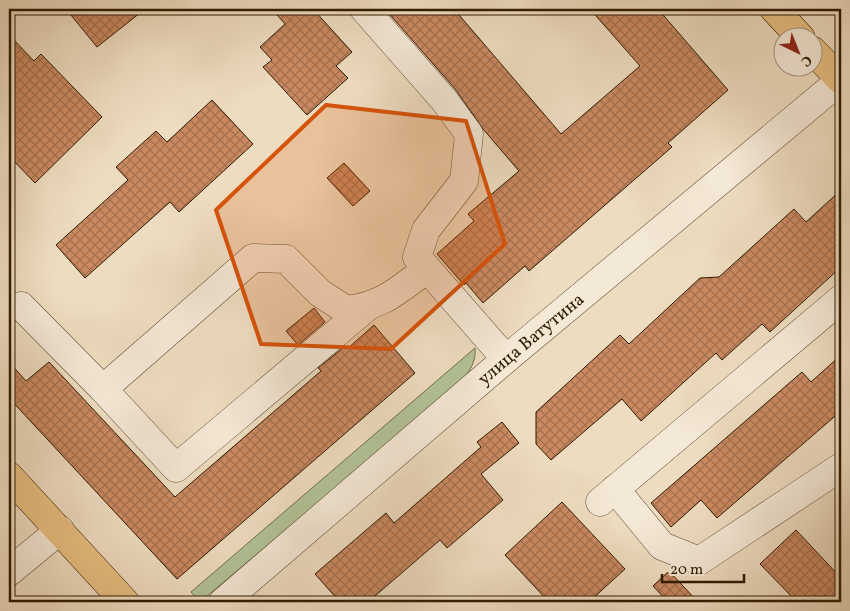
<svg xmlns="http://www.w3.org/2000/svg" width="850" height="611" viewBox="0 0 850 611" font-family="Vollkorn,serif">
<defs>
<pattern id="building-cross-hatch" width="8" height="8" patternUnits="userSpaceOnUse" patternTransform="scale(1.25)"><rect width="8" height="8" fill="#ca8961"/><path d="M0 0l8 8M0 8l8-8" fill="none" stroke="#a46f4e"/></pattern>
</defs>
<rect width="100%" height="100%" fill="#eedcc0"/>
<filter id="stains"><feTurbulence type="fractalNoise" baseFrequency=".004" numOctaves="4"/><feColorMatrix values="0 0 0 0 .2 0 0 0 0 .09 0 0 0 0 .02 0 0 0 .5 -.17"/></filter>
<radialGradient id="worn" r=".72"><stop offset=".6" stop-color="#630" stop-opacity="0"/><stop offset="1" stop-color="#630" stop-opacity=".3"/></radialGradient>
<!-- green -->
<path fill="#b2c297" stroke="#716e4c" d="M475,348C477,369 460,382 446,395L200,602L191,592Z"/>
<!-- building -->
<g fill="url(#building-cross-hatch)" stroke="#301b00">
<path d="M66,9H145L97,47Z"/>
<path d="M272,9H313L352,52L336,66L348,78L307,115L263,67L272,60L260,47L285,24Z"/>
<path d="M385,9H454L561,134L640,66L590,9H658L728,90L668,143L672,147L529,271L525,266L483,303L466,283L464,285L437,254L474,221L468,214L519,171L483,129L456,90Z"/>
<path d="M9,35L34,61L41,54L102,117L35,183L9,156Z"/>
<path d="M212,100L253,144L179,212L170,202L85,278L56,245L128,180L116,167L156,131L167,142Z"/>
<path d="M344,163L370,191L353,206L327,178Z"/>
<path d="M841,190V267L770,332L762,324L722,360L716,353L641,421L622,399L551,460L536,444V412L620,335L629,344L700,278L719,277L794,209L806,222Z"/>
<path d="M314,308L325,322L298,345L286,331Z"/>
<path d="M374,325L415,373L177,579L9,398V362L26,381L49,362L175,497L321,371L318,368L345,346L347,349Z"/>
<path d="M841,355V411L717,518L701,500L671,527L651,503L802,372L811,382Z"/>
<path d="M502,422L519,443L481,474L503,500L447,548L440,540L368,602H340L315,574L386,513L394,523L481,447L477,442Z"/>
<path d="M562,502L625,569L589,602H549L505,555Z"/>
<path d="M796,530L841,578V602H797L760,564Z"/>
<path d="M669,571L698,602H668L653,586Z"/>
</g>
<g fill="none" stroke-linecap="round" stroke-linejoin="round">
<!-- minor casing -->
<g stroke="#604b30" stroke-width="29">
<g id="minor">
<path d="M364,9L444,100L469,134L464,181L426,230L417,257L506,359"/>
<path d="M21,306L103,389L253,258L286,259L320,293L346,310C383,306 398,290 427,269"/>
<path d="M103,389L176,468L366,308"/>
<path d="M615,489L662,546L699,561L841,467"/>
<path d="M600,502L841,299"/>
<path d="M9,572L60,530"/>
<path id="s1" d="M223,602L506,359L841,80"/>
</g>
</g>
<!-- major casing -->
<g stroke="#301b00" stroke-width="29">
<g id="major">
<path d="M774,9L801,38"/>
<path d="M812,50L841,80"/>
<path d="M9,476L125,602"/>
</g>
</g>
<!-- minor -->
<use href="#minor" stroke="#f4e8d6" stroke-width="28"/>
<!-- major -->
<use href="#major" stroke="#e7be80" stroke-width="28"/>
</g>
<!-- marked area -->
<path fill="#d6530b" fill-opacity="0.2" stroke="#d6530b" stroke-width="4" stroke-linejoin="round" d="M326,105L466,121L505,244L391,349L261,344L216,210Z"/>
<g text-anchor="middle" stroke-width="5" stroke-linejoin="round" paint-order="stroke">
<!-- street labels -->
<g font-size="18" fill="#301b00" stroke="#f4e8d6">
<text dy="6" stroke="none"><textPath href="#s1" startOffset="405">улица Ватутина</textPath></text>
</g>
</g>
<!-- margin -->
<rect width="850" height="611" fill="none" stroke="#eedcc0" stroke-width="30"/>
<rect x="10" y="10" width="830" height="591" fill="none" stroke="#301b00" stroke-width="2.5"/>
<rect x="15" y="15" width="820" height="581" fill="none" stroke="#301b00"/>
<!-- north arrow -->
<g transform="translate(798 52) rotate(137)"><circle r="24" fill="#f4e8d6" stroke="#a69680"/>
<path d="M0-4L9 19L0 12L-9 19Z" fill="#8f2418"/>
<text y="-8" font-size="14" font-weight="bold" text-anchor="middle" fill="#301b00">С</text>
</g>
<!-- scale -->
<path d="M662 574v8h82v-8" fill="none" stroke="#301b00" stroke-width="2.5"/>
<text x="670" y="574" font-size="15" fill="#301b00" stroke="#f4e8d6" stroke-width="4" paint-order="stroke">20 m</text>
<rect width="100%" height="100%" filter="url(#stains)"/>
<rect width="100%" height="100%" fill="url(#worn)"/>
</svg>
